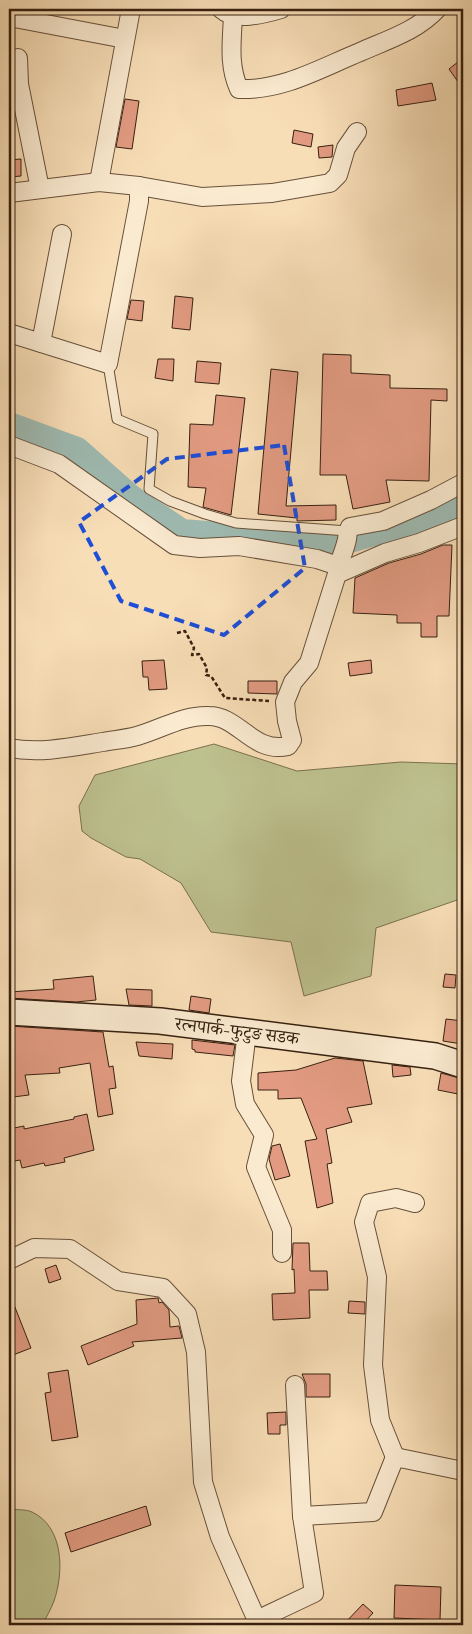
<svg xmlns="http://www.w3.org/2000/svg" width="472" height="1634" viewBox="0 0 472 1634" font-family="'Libre Bodoni','Noto Serif Devanagari',serif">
<rect width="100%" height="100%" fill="#f8deb7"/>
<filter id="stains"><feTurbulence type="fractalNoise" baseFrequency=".004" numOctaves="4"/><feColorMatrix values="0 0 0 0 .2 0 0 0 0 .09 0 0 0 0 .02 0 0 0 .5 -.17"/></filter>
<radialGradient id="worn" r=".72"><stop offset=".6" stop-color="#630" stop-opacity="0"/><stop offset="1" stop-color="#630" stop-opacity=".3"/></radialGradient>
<!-- green -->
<g fill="#bdc18e" stroke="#7a704f">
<path d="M214,744L297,771L401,762L463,764V898L376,928L371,976L304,996L291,942L211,932L181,883L140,859L126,857L91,838L82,831L79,806L95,775Z"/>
<path d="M9,1509C16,1510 25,1509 32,1512C64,1527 64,1572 54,1601C51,1609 46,1618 42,1625H9Z"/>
</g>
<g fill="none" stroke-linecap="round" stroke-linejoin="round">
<!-- river -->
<path stroke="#9ebbb3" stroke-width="26" d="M9,425L77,450L130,497L182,532L336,544L463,507"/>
</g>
<!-- building -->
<g fill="#e29b82" stroke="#372010">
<path d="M463,58V89L449,69Z"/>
<path d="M432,83L436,100L398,106L396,90Z"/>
<path d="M125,99L139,101L132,149L116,147Z"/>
<path d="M294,130L313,134L311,147L292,143Z"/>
<path d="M333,145L332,157L319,158L318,147Z"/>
<path d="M21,159V176L9,177V160Z"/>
<path d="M175,296L193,298L190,330L172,328Z"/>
<path d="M131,300L144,301L142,321L127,319Z"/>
<path d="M323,354L351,355V373L390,375V388L447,389V401L431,400L429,481L386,480L390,502L353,509L346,475H320Z"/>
<path d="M158,359H174L173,381L155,378Z"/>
<path d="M197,361L221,363L219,384L195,382Z"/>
<path d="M271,369L298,372L286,506L336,505V520L297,521V518L258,514Z"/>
<path d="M216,395L245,398L231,515L203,507L206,488L188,487L190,424L213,425Z"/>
<path d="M443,545H452L449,616H437V637H421V623H397V615L353,613L355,578L389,563L421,554Z"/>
<path d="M164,660L167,689L149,690L148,677H143L142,661Z"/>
<path d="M371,660L372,673L350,676L348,663Z"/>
<path d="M248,681H277V694L248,693Z"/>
<path d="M445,974L456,975L455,988L443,987Z"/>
<path d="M93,976L96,1000L76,1002L9,998V992L54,989L53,980Z"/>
<path d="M126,989L152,990V1006L129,1005Z"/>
<path d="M191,996L211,999L209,1013L189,1010Z"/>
<path d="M446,1019L463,1021L462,1044L443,1041Z"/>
<path d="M9,1026L103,1032L109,1067L113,1066L116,1088L109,1089L113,1114L98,1117L90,1063L59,1068L60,1073L25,1075L29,1095L13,1097L9,1071Z"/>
<path d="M192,1040L235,1045L233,1056L195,1052V1050L192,1049Z"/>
<path d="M136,1042L173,1044L172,1059L139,1056Z"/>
<path d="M335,1058L363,1061L372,1104L347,1108L352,1122L326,1129L332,1163L327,1164L333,1203L317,1208L305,1141L317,1139L301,1098L278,1099V1090H258V1073L296,1070Z"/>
<path d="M392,1065L410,1067L411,1075L393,1077Z"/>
<path d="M441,1073L463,1079V1095L438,1090Z"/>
<path d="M87,1114L94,1150L64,1158L65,1162L45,1166L44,1163L22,1168L20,1160L9,1162V1129L24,1126V1129L74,1119V1117Z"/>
<path d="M280,1144L290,1176L275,1180L269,1159L272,1146Z"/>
<path d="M293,1243H309L310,1271H327L328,1290H309L310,1318L273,1320L272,1294L295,1293L294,1269L292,1270Z"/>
<path d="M56,1265L61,1279L49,1283L45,1269Z"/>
<path d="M9,1292L31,1348L13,1355L9,1341Z"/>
<path d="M158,1298L159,1303L162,1302L169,1310L170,1327L179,1326L182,1338L132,1342L134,1346L88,1365L81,1346L137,1324L136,1300Z"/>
<path d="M349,1301L365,1302V1314L348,1313Z"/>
<path d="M68,1370L78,1437L52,1441L45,1393L51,1392L48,1373Z"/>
<path d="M302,1374H330V1397H306V1384Z"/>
<path d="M286,1412V1425H280V1434H268L267,1413Z"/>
<path d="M146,1506L151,1525L71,1552L65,1533Z"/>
<path d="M395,1585L441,1587L440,1620L394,1618Z"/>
<path d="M363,1604L373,1613L362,1625H343Z"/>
</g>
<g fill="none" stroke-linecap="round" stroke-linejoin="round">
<!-- lane casing -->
<g stroke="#67503a" stroke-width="11">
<path id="lane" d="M108,364L117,419L153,434L149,489L170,501L205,514L236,523L348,531"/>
</g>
<!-- street casing -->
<g stroke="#67503a" stroke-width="20">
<g id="street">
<path d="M221,9C235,22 264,14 281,9"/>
<path d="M233,15C232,41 228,65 239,89C282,91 321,68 360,52C387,40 417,31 437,9"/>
<path d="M9,17L125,39"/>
<path d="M18,58L19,84L40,189"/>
<path d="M99,182L131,9"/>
<path d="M139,186L202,197L272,193L330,183L338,175L346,148L357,132"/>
<path d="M9,193L99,182L139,186V201L108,364L9,333"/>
<path d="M41,343L62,234"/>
<path d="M9,445L59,464L174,545L200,548L239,546L317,559L338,566"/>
<path d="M337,574L385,553L419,543L463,526"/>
<path d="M9,748C40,754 72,747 103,742C114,740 126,739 137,736C161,729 183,715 209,716C239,716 253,754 288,746L292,740L287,721L285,702L293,682L309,663L337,574C338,562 345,551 347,539C348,534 347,532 350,527L383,521L431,500L463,483"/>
<path d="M247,1032L241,1081L245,1104L264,1135L256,1167L282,1230V1253"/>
<path d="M9,1260L34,1248L70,1249L118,1281L163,1288L187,1314L196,1352L203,1482L220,1537L259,1625"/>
<path d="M295,1385L302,1516L373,1512L395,1457L463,1471"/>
<path d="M395,1457L380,1420L373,1365L377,1277L364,1222L370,1203L396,1198L415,1203"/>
<path d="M257,1620L314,1593L302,1516"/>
</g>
</g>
<!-- secondary casing -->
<g stroke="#372010" stroke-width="28">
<path id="secondary" d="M9,1012L160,1021L435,1056L463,1065"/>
</g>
<!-- path -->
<path stroke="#372010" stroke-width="2.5" stroke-dasharray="4 2.5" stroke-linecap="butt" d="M177,633L185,631L194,648L192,655L199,654L207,668L206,675L211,676L225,698L269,701"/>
<!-- lane -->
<use href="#lane" stroke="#faead0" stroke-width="9"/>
<!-- street -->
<use href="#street" stroke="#faead0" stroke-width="18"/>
<!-- secondary -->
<use href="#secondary" stroke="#faead0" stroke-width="25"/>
</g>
<!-- marked area -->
<path fill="none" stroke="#1d4ed8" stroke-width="4" stroke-dasharray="10 6" stroke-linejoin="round" d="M284,445L305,568L224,635L121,601L79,522L167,459Z"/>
<g text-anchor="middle" stroke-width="4" stroke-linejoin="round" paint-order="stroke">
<!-- street labels -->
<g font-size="18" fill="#372010" stroke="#faead0">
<text transform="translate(237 1031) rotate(7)" y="6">रत्नपार्क-फुटुङ सडक</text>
</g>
</g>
<!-- margin -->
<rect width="472" height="1634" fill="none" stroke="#f8deb7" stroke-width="30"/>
<rect x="10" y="10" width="452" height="1614" fill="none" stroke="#372010" stroke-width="2.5"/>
<rect x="15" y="15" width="442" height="1604" fill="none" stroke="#372010"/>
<rect width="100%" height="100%" filter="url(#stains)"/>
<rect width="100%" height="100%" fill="url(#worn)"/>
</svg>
